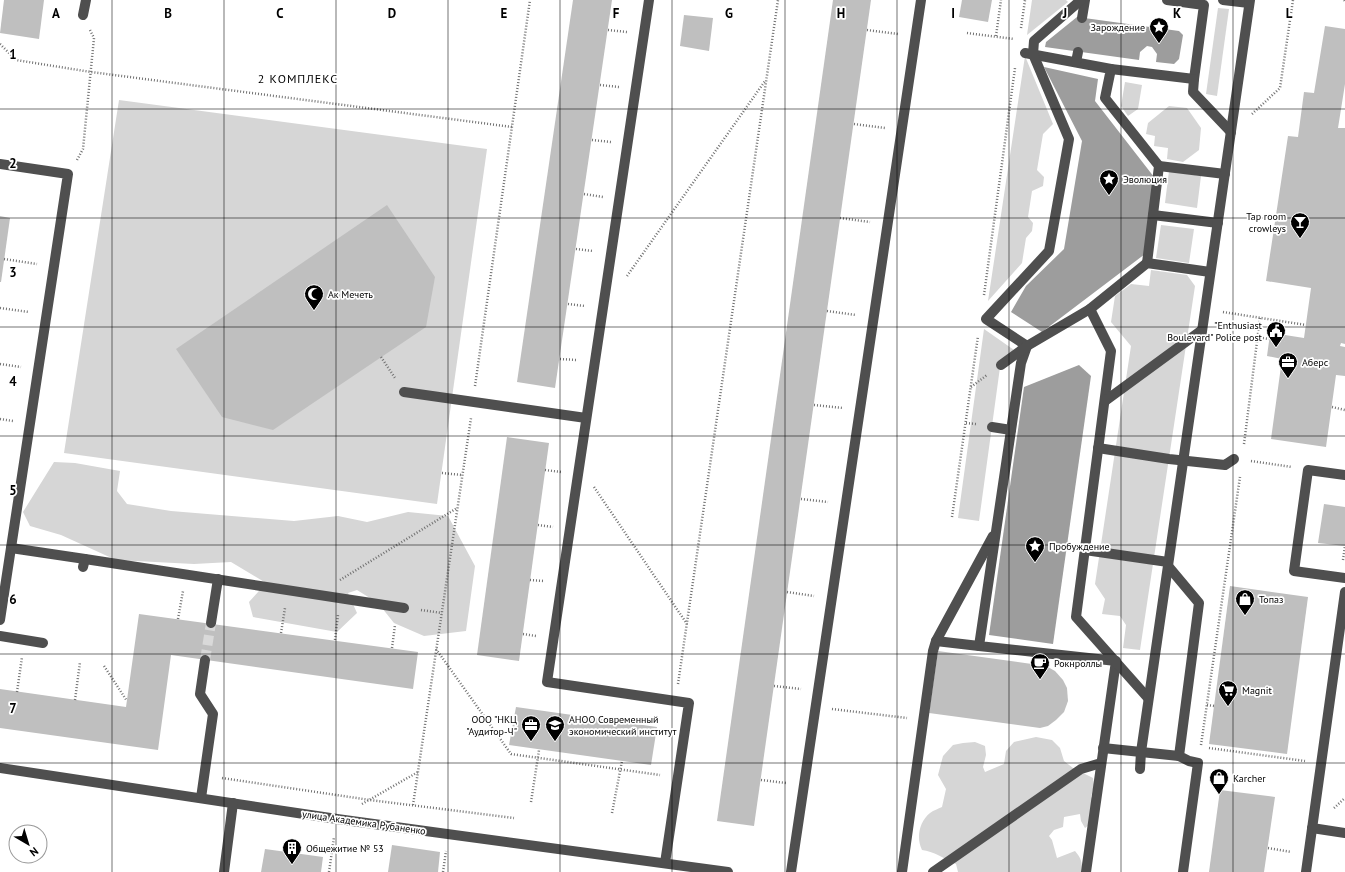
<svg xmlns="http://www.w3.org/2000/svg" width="1345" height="872" viewBox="0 0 1345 872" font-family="'PT Sans',sans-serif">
<rect width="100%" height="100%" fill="#fff"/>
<!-- green -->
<g fill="#d6d6d6">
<path d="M1032,0H1066L1068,2L1027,35Z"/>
<path d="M1218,8L1229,9L1217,96L1206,94Z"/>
<path d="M1025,56L1053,124L1043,134L1037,170L1044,177L1043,186L1032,191L1028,217L1033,223L1032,231L1026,238L1022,263L988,301Z"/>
<path d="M1125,82L1142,85L1138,109L1128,116L1121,106Z"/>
<path d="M119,100L487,149L437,504L64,453Z"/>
<path d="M1169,106L1187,108L1201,128L1199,150L1183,162L1167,159L1168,148L1154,146L1155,136L1146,134L1148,123Z"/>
<path d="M1169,171L1201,176L1197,208L1165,203Z"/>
<path d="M1161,225L1194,229L1189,263L1156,258Z"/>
<path d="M1151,270L1187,275L1195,286L1140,650L1123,648L1126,625L1120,616L1102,614L1105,599L1095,584L1131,346L1111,322L1115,296L1131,284L1149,286Z"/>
<path d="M984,329L1014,350L1001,360L979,521L958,518Z"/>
<path d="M54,462L75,463L120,471L117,491L127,504L171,511L294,521L338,516L367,522L408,512L448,516L475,566L466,631L424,636L394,623L378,603L357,590L348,593L357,613L337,632L253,617L249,602L266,583L231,562L194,564L116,560L61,535L30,526L23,512Z"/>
<path d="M1036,737L1052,740L1060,748L1064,761L1073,768L1093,778L1094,785L1091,797L1100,805L1089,825L1085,828L1081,821L1080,814L1064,817L1063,827L1054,830L1049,836L1052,840L1057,858L1075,851C1081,858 1083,863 1081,872H958L956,864C945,859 933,851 922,850C916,838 919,822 930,813C934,810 938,809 942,807L946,789L938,775L943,756L953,745L963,743L975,742L985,746L986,755L983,767L985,772L1004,764L1006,751L1014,742Z"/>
</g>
<!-- water -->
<g fill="#9d9d9d">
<path d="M1077,17L1179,31L1183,35L1179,59L1174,64L1156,62L1157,54L1152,47L1147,46L1140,52L1139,60L1045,47L1046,42Z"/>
<path d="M1044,67L1098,79L1095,101L1154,177L1145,254L1042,332L1011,312L1026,286L1064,249L1082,141Z"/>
<path d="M1079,365L1091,376L1053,644L989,635L1024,387Z"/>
</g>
<!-- building -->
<g fill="#bfbfbf">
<path d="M4,0H44L39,39L0,33Z"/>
<path d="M573,0H612L555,388L517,382Z"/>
<path d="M833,0H871L754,826L717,821Z"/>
<path d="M962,0H992L988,22L959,17Z"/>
<path d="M684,15L713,18L709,51L680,46Z"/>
<path d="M1325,26L1345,29V84L1338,128H1345V344L1341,343L1340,346L1345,347V376L1336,375L1326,447L1271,439L1282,359L1267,356L1270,334L1285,335L1284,342L1285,335L1304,338L1311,288L1266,281L1288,136L1298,137L1304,92L1314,93Z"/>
<path d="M387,205L435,277L426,327L273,430L222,417L176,349Z"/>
<path d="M0,216L10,218L1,282H0Z"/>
<path d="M507,437L549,443L519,661L477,655Z"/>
<path d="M1324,504L1345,507V546L1318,543Z"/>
<path d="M1230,586L1308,597L1287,754L1209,744Z"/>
<path d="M139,614L418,652L413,689L171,655L158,750L0,728V689L126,707Z"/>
<path d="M938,651L1046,666L1055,671L1063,680L1067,688L1068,701L1064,712L1056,720L1048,726L1040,728L929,713Z"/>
<path d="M516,707L657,727L651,765L509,745Z"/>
<path d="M1220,790L1275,797L1264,872H1209Z"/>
<path d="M392,845L440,852L438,872H388Z"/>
<path d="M265,849L323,857L321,872H261Z"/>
</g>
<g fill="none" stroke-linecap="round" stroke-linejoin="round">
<!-- minor-tunnel -->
<path stroke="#d9d9d9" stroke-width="10" stroke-dasharray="10 5" stroke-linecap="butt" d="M205,660L211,623"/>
<!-- path -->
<g stroke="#717171" stroke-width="2.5" stroke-dasharray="1 2" stroke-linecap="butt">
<path d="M1344,0L1345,1"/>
<path d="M1021,28L1025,0"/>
<path d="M608,30L627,32"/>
<path d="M867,30L898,34"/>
<path d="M967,33L1014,39"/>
<path d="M996,36L1001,0"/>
<path d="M0,44L16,60L91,72L512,127"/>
<path d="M600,85L619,87"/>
<path d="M1252,114L1280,88L1293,0"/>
<path d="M854,124L885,128"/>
<path d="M592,140L611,142"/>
<path d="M77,160L83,149L94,38L90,30"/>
<path d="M584,194L603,197"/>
<path d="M840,218L870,222"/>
<path d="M576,249L593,251"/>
<path d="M4,259L37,264"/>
<path d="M627,276L765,81"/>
<path d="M984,295L1015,68"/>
<path d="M568,304L585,306"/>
<path d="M0,308L29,312"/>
<path d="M827,311L856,315"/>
<path d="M1223,312L1306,325"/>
<path d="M1257,337L1269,339"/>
<path d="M381,357L395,378"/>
<path d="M560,359L577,360"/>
<path d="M0,364L21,367"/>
<path d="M475,386L530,0"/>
<path d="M971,387L987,375"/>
<path d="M814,405L843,408"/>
<path d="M1332,407L1345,410"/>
<path d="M0,419L13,421"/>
<path d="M966,423L976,424"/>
<path d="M1244,444L1260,318"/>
<path d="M1251,461L1292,467"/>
<path d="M545,470L561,472"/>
<path d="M442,473L462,475"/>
<path d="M594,487L687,624"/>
<path d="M801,499L828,502"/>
<path d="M952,517L978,336"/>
<path d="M538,525L553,527"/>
<path d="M1343,560L1345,546"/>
<path d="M340,580L457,508"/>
<path d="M530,580L544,581"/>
<path d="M787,592L814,596"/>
<path d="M421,610L442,613"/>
<path d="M178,619L183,591"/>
<path d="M281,633L285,608"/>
<path d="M523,634L536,636"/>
<path d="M335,640L338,615"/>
<path d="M392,648L395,625"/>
<path d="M436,649L511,754L660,775"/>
<path d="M104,666L127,701"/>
<path d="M678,684L778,0"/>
<path d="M774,686L801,689"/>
<path d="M17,692L22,657"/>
<path d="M75,700L80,662"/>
<path d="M1207,705L1214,706"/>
<path d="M832,709L907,718"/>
<path d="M1201,745L1240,477"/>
<path d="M1209,748L1305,761"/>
<path d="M222,778L370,800L514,818"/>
<path d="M761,780L786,783"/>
<path d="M531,802L539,750"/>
<path d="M362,804L418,772"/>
<path d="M413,805L471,418"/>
<path d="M1334,808L1345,798"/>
<path d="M612,813L622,761"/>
<path d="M1268,848L1291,852"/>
<path d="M329,872L334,837"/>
<path d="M443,872L446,851"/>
</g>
<!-- minor -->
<g stroke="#4f4f4f" stroke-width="10">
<path d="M649,0L547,682L689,703L665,863"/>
<path d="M1223,0L1249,3"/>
<path d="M83,15L86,0"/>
<path d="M1082,18L1085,0"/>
<path d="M1025,53L1111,69L1105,98L1159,166L1147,263"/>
<path d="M1076,62L1078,52"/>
<path d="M1111,69L1194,79L1204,5L1167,0"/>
<path d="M1194,79L1193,92L1231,132"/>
<path d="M0,164L68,174L0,620"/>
<path d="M1159,166L1225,174"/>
<path d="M1153,215L1218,223"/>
<path d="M1090,309L1147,263L1210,272"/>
<path d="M1027,346L1021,363L979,646L1116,661L1086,872"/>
<path d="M1027,346L986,319L1049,251L1069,139L1033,54L1034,41L1081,0"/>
<path d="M1001,365L1027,346L1090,309L1111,351L1076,617L1148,698"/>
<path d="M404,392L586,418"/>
<path d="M1105,401L1202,330"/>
<path d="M992,427L1011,430"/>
<path d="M1098,448L1169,459L1225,465L1234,459"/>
<path d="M1345,475L1308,470L1294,571L1345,578"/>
<path d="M11,548L85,559"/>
<path d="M1085,550L1168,562"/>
<path d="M1168,566L1199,603L1179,756L1189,761L1198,763L1183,872"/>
<path d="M83,567L85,559L404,608"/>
<path d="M211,623L218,579"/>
<path d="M0,636L43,643"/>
<path d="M936,641L993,536"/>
<path d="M1103,748L1179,756"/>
<path d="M0,768L337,819L728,872"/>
<path d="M1140,769L1141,752L1250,0"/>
<path d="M201,798L213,714L200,694L205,660"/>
<path d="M1312,828L1345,833"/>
<path d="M224,872L233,803"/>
<path d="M791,872L921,0"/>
<path d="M902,872L933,651L936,641L979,646"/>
<path d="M933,872L1081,769L1101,763"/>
<path d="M1306,872L1345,592"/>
</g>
</g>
<!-- grid -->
<path fill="none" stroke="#000" stroke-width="1" stroke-opacity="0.55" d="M112,0V872M224,0V872M336,0V872M448,0V872M560,0V872M672,0V872M785,0V872M897,0V872M1009,0V872M1121,0V872M1233,0V872M0,109H1345M0,218H1345M0,327H1345M0,436H1345M0,545H1345M0,654H1345M0,763H1345"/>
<!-- icons -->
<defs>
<g id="sight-pin" transform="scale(1)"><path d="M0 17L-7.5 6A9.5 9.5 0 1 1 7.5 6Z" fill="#000" stroke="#fff"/><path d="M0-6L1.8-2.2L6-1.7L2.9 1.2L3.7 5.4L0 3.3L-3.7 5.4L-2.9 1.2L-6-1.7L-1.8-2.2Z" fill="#fff"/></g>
<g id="bar-pin" transform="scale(1)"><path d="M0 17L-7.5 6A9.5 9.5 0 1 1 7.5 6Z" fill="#000" stroke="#fff"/><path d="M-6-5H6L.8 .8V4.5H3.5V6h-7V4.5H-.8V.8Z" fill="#fff"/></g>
<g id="mosque-pin" transform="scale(1)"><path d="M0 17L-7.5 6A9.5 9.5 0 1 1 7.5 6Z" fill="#000" stroke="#fff"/><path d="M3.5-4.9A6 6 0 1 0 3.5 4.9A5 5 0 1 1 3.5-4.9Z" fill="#fff"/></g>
<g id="civic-pin" transform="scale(1)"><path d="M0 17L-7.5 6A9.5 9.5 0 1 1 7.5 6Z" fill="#000" stroke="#fff"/><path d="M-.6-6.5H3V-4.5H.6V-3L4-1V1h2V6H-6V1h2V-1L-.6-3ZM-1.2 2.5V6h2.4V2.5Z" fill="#fff"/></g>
<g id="office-pin" transform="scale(1)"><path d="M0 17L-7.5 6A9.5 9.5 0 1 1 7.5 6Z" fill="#000" stroke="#fff"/><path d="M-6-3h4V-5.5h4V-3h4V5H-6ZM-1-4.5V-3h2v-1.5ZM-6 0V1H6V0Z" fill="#fff"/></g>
<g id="shop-pin" transform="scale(1)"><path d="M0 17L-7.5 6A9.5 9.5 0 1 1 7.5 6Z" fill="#000" stroke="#fff"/><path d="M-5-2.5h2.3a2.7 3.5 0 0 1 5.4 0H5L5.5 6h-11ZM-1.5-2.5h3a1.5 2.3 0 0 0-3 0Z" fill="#fff"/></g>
<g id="cafe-pin" transform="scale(1)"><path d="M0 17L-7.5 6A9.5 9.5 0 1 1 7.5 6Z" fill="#000" stroke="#fff"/><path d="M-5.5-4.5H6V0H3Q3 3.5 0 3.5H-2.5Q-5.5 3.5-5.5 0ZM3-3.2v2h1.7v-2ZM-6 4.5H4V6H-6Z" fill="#fff"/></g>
<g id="supermarket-pin" transform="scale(1)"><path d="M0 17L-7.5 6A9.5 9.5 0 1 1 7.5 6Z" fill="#000" stroke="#fff"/><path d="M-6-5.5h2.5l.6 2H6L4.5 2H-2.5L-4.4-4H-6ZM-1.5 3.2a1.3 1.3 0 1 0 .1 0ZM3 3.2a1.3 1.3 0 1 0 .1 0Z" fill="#fff"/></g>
<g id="university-pin" transform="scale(1)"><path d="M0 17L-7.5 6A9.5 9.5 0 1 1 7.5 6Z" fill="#000" stroke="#fff"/><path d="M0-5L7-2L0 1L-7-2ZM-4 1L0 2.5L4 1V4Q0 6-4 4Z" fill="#fff"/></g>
<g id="building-pin" transform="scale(1)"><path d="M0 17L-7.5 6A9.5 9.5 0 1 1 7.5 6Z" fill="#000" stroke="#fff"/><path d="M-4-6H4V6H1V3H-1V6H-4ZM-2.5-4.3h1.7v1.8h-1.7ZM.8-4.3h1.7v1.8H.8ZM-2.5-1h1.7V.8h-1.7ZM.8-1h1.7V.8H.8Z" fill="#fff"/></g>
</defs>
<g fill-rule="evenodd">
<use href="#sight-pin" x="1159" y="27"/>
<use href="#sight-pin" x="1109" y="179"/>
<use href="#bar-pin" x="1300" y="222"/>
<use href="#mosque-pin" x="314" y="294"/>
<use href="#civic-pin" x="1276" y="331"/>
<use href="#office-pin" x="1288" y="362"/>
<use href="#sight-pin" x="1035" y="546"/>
<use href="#shop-pin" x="1245" y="599"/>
<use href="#cafe-pin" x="1040" y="663"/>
<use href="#supermarket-pin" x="1228" y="690"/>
<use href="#office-pin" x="531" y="725"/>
<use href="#university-pin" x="555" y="725"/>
<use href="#shop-pin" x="1219" y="778"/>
<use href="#building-pin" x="292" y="848"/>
</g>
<g text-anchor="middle" stroke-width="3.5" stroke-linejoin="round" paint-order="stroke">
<!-- poi labels -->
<g font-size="10" fill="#000" stroke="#fff" text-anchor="start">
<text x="1145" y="31" text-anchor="end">Зарождение</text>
<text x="1123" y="183">Эволюция</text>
<text x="1286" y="220" text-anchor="end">Tap room<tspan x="1286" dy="12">сrowleys</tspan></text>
<text x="328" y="298">Ак Мечеть</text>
<text x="1262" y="329" text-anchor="end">"Enthusiast<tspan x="1262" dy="12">Boulevard" Police post</tspan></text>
<text x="1302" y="366">Аберс</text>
<text x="1049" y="550">Пробуждение</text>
<text x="1259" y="603">Топаз</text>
<text x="1054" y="667">Рокнроллы</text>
<text x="1242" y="694">Magnit</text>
<text x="517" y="723" text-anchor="end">ООО "НКЦ<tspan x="517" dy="12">"Аудитор-Ч"</tspan></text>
<text x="569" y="723">АНОО Современный<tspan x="569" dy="12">экономический институт</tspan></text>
<text x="1233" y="782">Karcher</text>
<text x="306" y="852">Общежитие № 53</text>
</g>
<!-- street labels -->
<g font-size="10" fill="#000" stroke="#fff">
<text transform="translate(364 822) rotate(8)" y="4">улица Академика Рубаненко</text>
</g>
<!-- quarter labels -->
<g font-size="12" letter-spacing="1" fill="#000" stroke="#fff">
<text x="298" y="83">2 КОМПЛЕКС</text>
</g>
</g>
<g font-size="13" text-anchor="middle" font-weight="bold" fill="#000" stroke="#fff" stroke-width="3.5" stroke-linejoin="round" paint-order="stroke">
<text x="56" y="18">A</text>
<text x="168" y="18">B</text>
<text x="280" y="18">C</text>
<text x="392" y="18">D</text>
<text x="504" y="18">E</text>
<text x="616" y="18">F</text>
<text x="729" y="18">G</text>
<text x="841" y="18">H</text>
<text x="953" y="18">I</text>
<text x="1065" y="18">J</text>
<text x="1177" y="18">K</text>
<text x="1289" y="18">L</text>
<text x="13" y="59">1</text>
<text x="13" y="168">2</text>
<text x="13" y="277">3</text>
<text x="13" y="386">4</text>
<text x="13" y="495">5</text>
<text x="13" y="604">6</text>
<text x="13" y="713">7</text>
</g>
<!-- north arrow -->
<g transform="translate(28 844) rotate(142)"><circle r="19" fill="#ffffff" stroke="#999999"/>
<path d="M0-3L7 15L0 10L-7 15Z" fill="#000000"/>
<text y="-6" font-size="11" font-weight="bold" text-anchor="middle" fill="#000000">N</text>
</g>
</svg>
